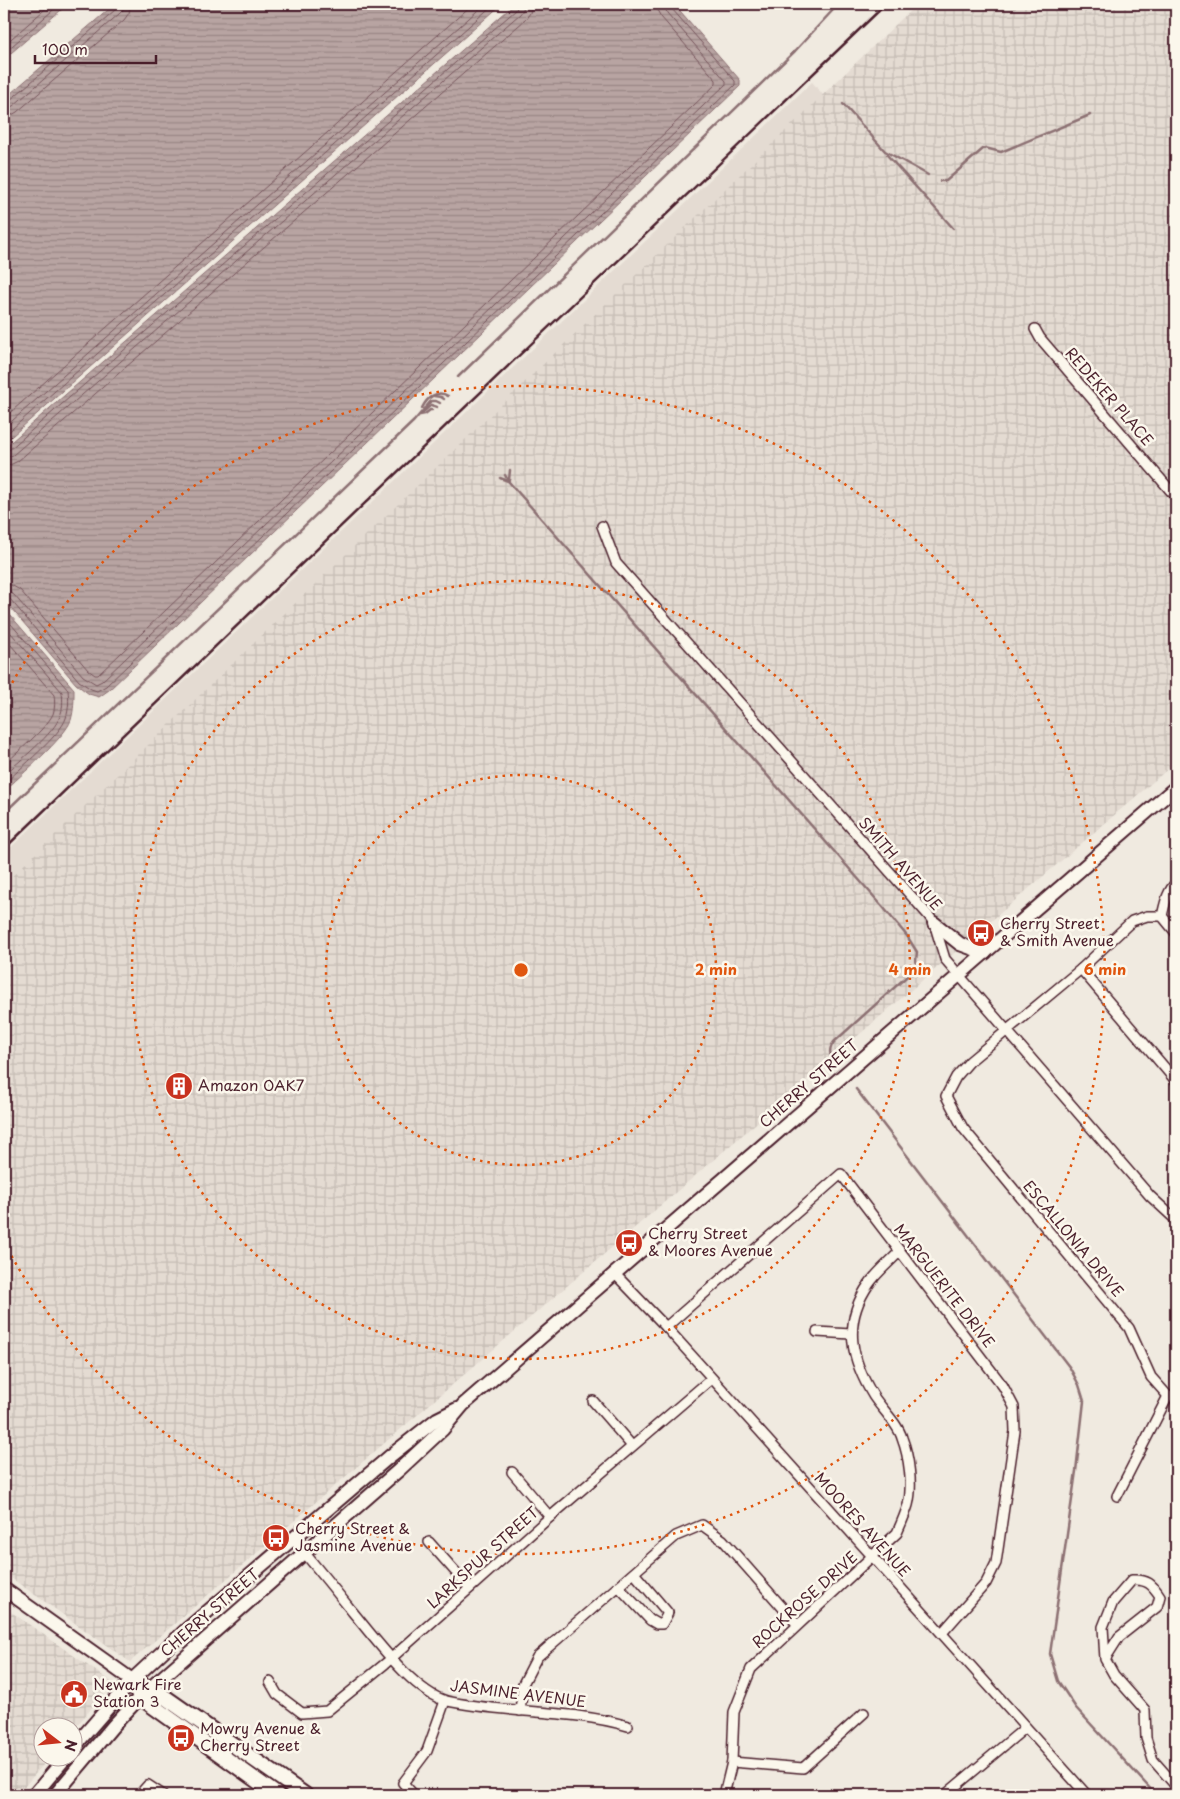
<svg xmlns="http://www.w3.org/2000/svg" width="1180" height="1799" viewBox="0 0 1180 1799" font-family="'Playpen Sans',sans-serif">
<defs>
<pattern id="industrial-grid" width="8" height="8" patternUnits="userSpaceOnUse" patternTransform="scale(1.25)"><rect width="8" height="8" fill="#e4dbd2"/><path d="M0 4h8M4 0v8" fill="none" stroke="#c5bcb4"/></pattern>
<pattern id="water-rules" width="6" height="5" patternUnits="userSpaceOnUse" patternTransform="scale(1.25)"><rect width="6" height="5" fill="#b8a4a2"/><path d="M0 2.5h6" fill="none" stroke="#988584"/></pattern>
</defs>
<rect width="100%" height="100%" fill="#f0eae0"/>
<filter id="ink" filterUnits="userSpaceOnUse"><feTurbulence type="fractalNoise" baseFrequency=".02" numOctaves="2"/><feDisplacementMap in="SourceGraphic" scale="10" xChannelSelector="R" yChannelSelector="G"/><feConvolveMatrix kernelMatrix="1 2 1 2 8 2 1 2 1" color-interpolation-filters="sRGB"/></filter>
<g filter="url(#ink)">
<!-- built -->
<path fill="#e4dbd2" d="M812,82L824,96L4,926V854Z"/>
<!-- industrial -->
<g fill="url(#industrial-grid)">
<path d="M917,4H1176V762L130,1662L4,1573V884Z"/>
<path d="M4,1607L113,1683L73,1730L72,1726H42V1756L50,1757L17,1795H4Z"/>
</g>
<!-- water -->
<g fill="url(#water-rules)" stroke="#8c6f72">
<path d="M4,4H68L4,59Z"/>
<path d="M115,4H502L4,443V99Z"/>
<path d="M515,4H674L740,80V86L109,690L99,697L89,694L76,684L4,600V448Z"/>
<path d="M4,608L74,689C74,699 74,710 71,720C65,738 20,776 4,791Z"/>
</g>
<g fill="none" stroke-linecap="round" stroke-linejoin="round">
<!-- shore -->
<g stroke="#76545b" stroke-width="1">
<path d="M4,45L51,4"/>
<path d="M4,53L60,4"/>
<path d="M4,102L9,101L115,10L117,4"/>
<path d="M4,109L13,106L119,14L123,10L124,4"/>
<path d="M4,116H10L17,112L124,20L129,13L131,4"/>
<path d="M4,418L473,4"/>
<path d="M4,428L485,4"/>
<path d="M4,436L494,4"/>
<path d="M4,452L9,450L516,10L518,4"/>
<path d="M4,458L13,455L520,14L523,10L524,4"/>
<path d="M4,466L12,464L18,461L525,20L530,13L532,4"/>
<path d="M4,584L11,585L20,590L88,670L95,675H98L716,84V80L661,17L657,10V4"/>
<path d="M4,591L9,592L14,595L83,676L96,684L102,681L726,84V81L667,13L664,4"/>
<path d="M4,597L10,599L79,681L91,689L97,691L106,686L735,85V81L672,9L671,4"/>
<path d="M4,616L68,690C69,699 69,709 66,718C61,735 18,770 4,784"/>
<path d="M4,625L62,692C63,700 63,709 60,716C55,733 18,762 4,775"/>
<path d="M4,637L54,695C55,701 55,709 53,714C46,729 16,753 4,765"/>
</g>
<!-- stream -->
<g stroke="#8c6f72" stroke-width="2.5">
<path d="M843,104L885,151L928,175"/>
<path d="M887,155L953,228"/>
<path d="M940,181H946L983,149L985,148L1001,152L1090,115"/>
<path d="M458,377L795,51L833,10"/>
<path d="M434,396L441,397L444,399"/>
<path d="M422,408C427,398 437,389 448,396"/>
<path d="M422,413L431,405L437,407"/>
<path d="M420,415L425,414L430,410H432"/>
<path d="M505,475L509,482L883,907L907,936L917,952L915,969L834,1042C828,1050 830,1054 833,1062"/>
<path d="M500,478L508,481"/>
<path d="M509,480L510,470"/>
<path d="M4,813L414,421L431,401H436L440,403"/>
<path d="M856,1089L1070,1368L1079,1385L1084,1401L1076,1471L1050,1654L1058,1681L1076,1708L1156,1795"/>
</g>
<!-- street casing -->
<g stroke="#4a1f2b" stroke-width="12">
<g id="street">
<path d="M1035,329L1040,338L1176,497"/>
<path d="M602,526L616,563L929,916L934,923L945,959L1150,1196L1176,1220"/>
<path d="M1176,883C1167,891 1165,904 1162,916H1147L1132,921L1081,969L970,1061L956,1077L946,1096L963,1128L1129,1328L1151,1377L1168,1396L1176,1398"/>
<path d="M1162,916L1176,933"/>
<path d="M1081,969L1176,1081"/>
<path d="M615,1274L666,1327L1087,1795"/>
<path d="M666,1327L841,1174L1003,1386L1014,1407L1015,1431L996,1563L986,1583L942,1633"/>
<path d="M817,1332L851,1334"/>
<path d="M593,1401L632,1446"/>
<path d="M512,1472L550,1517"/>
<path d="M1117,1496L1168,1396"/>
<path d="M293,1539C313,1563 332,1586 351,1610C373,1636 414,1693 447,1701C506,1714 570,1709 628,1726"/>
<path d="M429,1542L470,1588"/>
<path d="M618,1586L650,1620L657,1624H662L668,1613L634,1573"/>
<path d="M1105,1659L1119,1637L1157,1607L1160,1596C1152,1584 1147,1579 1132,1580L1113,1602L1103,1627L1105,1659L1114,1675L1145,1710L1146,1738L1153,1760L1176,1786"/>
<path d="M270,1682L277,1694L302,1713L327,1711L386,1663L550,1517L711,1379"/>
<path d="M520,1711L523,1684L537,1657L676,1536L702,1525L723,1540L797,1624"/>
<path d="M732,1762L803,1768L864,1713"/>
<path d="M139,1795L148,1785L163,1795"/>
<path d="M414,1795L403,1783L427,1751L445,1701"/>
<path d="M724,1795L732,1762L734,1712L751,1669L897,1533C901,1524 905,1515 908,1505C913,1486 909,1456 902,1438C898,1424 882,1409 874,1397C851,1360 842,1323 869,1284C877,1272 890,1262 900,1251"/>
<path d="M945,1795L1025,1728"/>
</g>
</g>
<!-- secondary casing -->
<g stroke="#4a1f2b" stroke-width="16">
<g id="secondary">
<path d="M934,923L960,944L985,953"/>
<path d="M4,1589L132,1680"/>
<path d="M72,1749L132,1680L187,1629L389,1457L437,1419L457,1409"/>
<path d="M34,1795L67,1756"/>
<path d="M55,1795L113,1726L140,1697L400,1469L443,1429L463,1405L1176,787"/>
</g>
</g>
<!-- primary casing -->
<g stroke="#4a1f2b" stroke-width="18">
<g id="primary">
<path d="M132,1680L156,1691L305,1795"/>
<path d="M132,1680L140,1697L277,1795"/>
</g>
</g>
<!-- street -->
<use href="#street" stroke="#fbf7ec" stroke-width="9"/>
<!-- secondary -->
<use href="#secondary" stroke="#fbf7ec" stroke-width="12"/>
<!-- primary -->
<use href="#primary" stroke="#fbf7ec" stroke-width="14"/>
<!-- rail -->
<path stroke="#4a1f2b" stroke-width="2.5" d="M4,849L886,4"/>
</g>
</g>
<!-- distance rings -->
<g fill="none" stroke="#e0560e" stroke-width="2.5" stroke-dasharray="2.5 5">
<circle cx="521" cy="970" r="195"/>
<circle cx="521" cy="970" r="389"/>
<path d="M5 696A584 584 0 1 1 5 1244"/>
</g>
<!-- icons -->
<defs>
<g id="bus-disc" transform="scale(1.4375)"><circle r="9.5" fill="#c8321e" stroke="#fbf7ec"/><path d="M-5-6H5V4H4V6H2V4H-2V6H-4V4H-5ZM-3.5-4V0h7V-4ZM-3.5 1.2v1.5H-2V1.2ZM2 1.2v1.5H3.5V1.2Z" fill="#fff"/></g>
<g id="building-disc" transform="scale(1.4375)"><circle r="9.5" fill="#c8321e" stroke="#fbf7ec"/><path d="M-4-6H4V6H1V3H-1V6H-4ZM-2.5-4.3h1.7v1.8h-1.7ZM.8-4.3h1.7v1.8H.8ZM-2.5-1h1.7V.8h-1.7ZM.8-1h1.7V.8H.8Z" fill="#fff"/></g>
<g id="civic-disc" transform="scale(1.4375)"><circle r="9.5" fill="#c8321e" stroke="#fbf7ec"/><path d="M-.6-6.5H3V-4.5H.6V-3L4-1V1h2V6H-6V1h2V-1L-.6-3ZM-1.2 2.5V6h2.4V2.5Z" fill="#fff"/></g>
</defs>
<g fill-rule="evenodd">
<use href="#bus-disc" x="981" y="933"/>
<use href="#building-disc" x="179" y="1086"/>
<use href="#bus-disc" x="629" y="1243"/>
<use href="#bus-disc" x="276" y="1538"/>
<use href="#civic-disc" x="74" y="1694"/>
<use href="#bus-disc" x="181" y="1738"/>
</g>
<g text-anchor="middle" stroke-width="5" stroke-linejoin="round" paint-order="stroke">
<!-- street labels -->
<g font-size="15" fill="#4a1f2b" stroke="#fbf7ec">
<text transform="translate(1109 397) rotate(49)" y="5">REDEKER PLACE</text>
<text transform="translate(900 864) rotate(49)" y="5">SMITH AVENUE</text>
<text transform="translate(809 1084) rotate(-41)" y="5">CHERRY STREET</text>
<text transform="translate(1073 1239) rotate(50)" y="5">ESCALLONIA DRIVE</text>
<text transform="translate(944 1286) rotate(52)" y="5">MARGUERITE DRIVE</text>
<text transform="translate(862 1525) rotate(48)" y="5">MOORES AVENUE</text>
<text transform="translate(483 1558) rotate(-42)" y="5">LARKSPUR STREET</text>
<text transform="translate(805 1600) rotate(-42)" y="5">ROCKROSE DRIVE</text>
<text transform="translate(210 1613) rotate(-41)" y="5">CHERRY STREET</text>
<text transform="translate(518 1694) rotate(7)" y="5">JASMINE AVENUE</text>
</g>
<!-- poi labels -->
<g font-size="15" fill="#4a1f2b" stroke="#fbf7ec" text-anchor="start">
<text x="1000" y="929">Cherry Street<tspan x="1000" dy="17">&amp; Smith Avenue</tspan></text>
<text x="198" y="1091">Amazon OAK7</text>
<text x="648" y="1239">Cherry Street<tspan x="648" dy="17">&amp; Moores Avenue</tspan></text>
<text x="295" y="1534">Cherry Street &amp;<tspan x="295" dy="17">Jasmine Avenue</tspan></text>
<text x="93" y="1690">Newark Fire<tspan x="93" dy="17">Station 3</tspan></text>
<text x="200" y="1734">Mowry Avenue &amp;<tspan x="200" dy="17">Cherry Street</tspan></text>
</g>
</g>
<circle cx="521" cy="970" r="8" fill="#e0560e" stroke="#fbf7ec" stroke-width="2.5"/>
<g font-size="15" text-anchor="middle" font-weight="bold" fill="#e0560e" stroke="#fbf7ec" stroke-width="5" stroke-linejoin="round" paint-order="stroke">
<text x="716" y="975">2 min</text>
<text x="910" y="975">4 min</text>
<text x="1105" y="975">6 min</text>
</g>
<!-- margin -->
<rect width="1180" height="1799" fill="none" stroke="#fbf7ec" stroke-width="20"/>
<rect x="10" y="10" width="1160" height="1779" fill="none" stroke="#4a1f2b" stroke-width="2" filter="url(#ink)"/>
<!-- north arrow -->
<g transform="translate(58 1742) rotate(106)"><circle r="24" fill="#fbf7ec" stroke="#b4a19f"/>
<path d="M0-4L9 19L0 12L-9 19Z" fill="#c8321e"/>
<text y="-8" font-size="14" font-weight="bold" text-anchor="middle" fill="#4a1f2b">N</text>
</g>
<!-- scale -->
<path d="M35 55v8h121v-8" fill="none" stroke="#4a1f2b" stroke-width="2.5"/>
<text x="42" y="55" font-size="15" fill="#4a1f2b" stroke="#fbf7ec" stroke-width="4" paint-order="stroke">100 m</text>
</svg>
